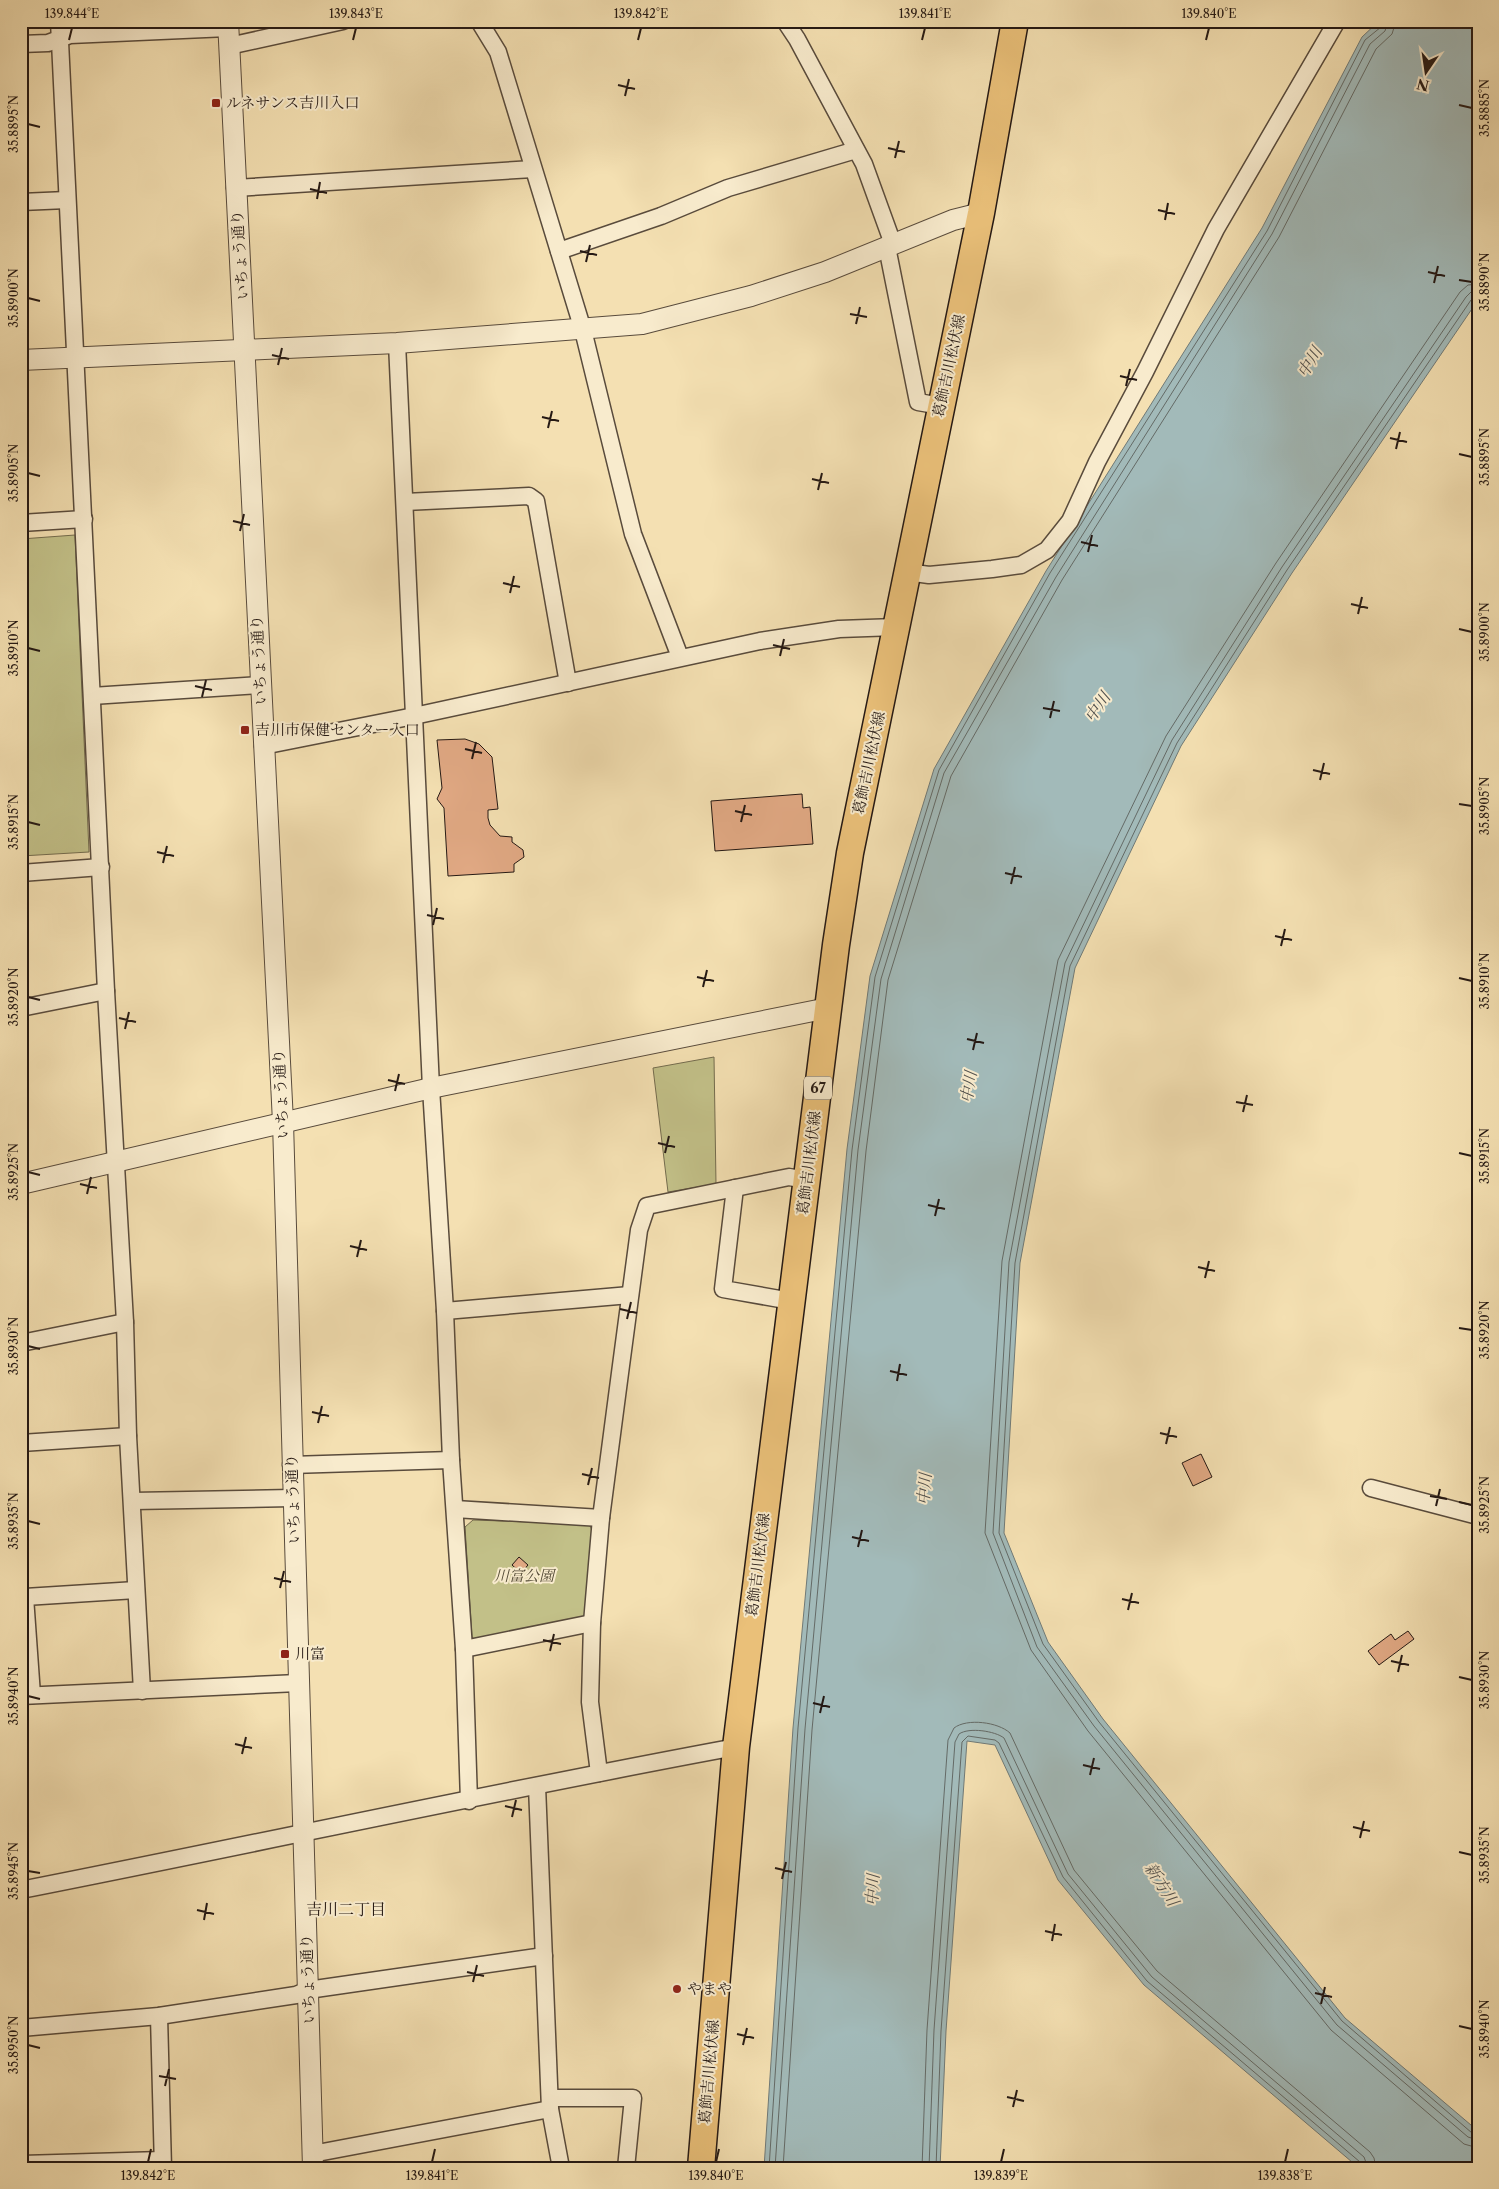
<svg xmlns="http://www.w3.org/2000/svg" width="1499" height="2189" viewBox="0 0 1499 2189" font-family="'Libre Caslon Text','Noto Serif JP',serif">
<rect width="100%" height="100%" fill="#f4e0b2"/>
<filter id="stains"><feTurbulence type="fractalNoise" baseFrequency=".004" numOctaves="4"/><feColorMatrix values="0 0 0 0 .2 0 0 0 0 .09 0 0 0 0 .02 0 0 0 .5 -.17"/></filter>
<radialGradient id="worn" r=".72"><stop offset=".6" stop-color="#630" stop-opacity="0"/><stop offset="1" stop-color="#630" stop-opacity=".3"/></radialGradient>
<!-- green -->
<g fill="#c2c088" stroke="#746c4e">
<path d="M75,535L89,852L21,856V539Z"/>
<path d="M714,1057L716,1184L668,1192L653,1068Z"/>
<path d="M473,1520L589,1524L592,1530L587,1615L582,1620L478,1642L472,1637L465,1527Z"/>
</g>
<!-- water -->
<path fill="#a2bab9" stroke="#707a77" d="M1379,21H1478V300L1292,573L1181,746L1075,968L1020,1263L1004,1533L1048,1642L1103,1719L1345,2018L1478,2131V2168H1359L1144,1985L1058,1880L995,1745L967,1741L946,2031L940,2168H764L793,1728L847,1149L870,976L934,769L1046,571L1262,228L1362,37Z"/>
<g fill="none" stroke-linecap="round" stroke-linejoin="round">
<!-- shore -->
<g stroke="#646a66" stroke-width="1">
<path d="M1478,284L1468,285L1460,292L1276,563L1166,736L1058,960L1002,1261L985,1533L1031,1650L1088,1731L1331,2030L1464,2144L1478,2148"/>
<path d="M1478,291L1471,292L1466,297L1282,567L1172,740L1065,963L1009,1262L993,1533L1037,1647L1094,1726L1337,2025L1468,2137L1478,2140"/>
<path d="M1478,297L1471,300L1287,570L1177,743L1070,966L1015,1263L999,1533L1043,1644L1099,1722L1342,2021L1472,2133L1478,2134"/>
<path d="M769,2168L798,1728L852,1150L875,977L939,770L1050,573L1267,231L1365,40L1381,27L1382,21"/>
<path d="M775,2168L805,1729L858,1150L881,979L944,773L1056,577L1272,234L1370,44L1385,31L1388,21"/>
<path d="M783,2168L812,1730L866,1151L888,980L951,776L1062,580L1279,237L1376,49L1392,34L1396,21"/>
<path d="M922,2168L927,2030L948,1740L954,1728C967,1718 998,1722 1010,1733L1074,1870L1157,1971L1370,2152L1374,2158L1376,2168"/>
<path d="M929,2168L934,2030L955,1742L959,1734C969,1727 995,1731 1004,1738L1068,1874L1152,1977L1364,2157L1368,2168"/>
<path d="M936,2168L941,2031L962,1742L968,1736L995,1740L999,1743L1063,1877L1147,1981L1360,2162L1362,2168"/>
</g>
</g>
<!-- building -->
<g fill="#e1a984" stroke="#251914">
<path d="M465,739L479,744L492,757L498,809L488,810V818L490,825L500,836L512,837V842L523,850L524,857L514,864V872L448,876L444,808L437,799L442,788L437,740Z"/>
<path d="M802,794L803,808L810,807L813,844L715,851L711,801Z"/>
<path d="M1201,1454L1212,1477L1193,1486L1182,1463Z"/>
<path d="M519,1557L528,1565L521,1573L512,1565Z"/>
<path d="M1408,1631L1414,1639L1379,1665L1368,1651L1391,1634L1395,1640Z"/>
</g>
<g fill="none" stroke-linecap="round" stroke-linejoin="round">
<!-- minor casing -->
<g stroke="#594b3c" stroke-width="19">
<g id="minor">
<path d="M59,21L106,991L125,1322L128,1436L142,1691"/>
<path d="M479,21L498,52L583,330L633,534L680,657"/>
<path d="M785,21L797,39L864,164L893,244"/>
<path d="M21,44L48,43L70,35L228,28"/>
<path d="M229,46L343,21"/>
<path d="M235,188L533,169"/>
<path d="M21,202L67,200"/>
<path d="M887,247L918,402L941,406"/>
<path d="M559,251L661,216L728,188L856,150"/>
<path d="M397,343L431,1088L445,1311L451,1460L464,1649L469,1801"/>
<path d="M405,502L529,496L536,501L568,683"/>
<path d="M21,523L84,519"/>
<path d="M907,572L929,575L992,569L1021,565L1047,550L1070,521L1097,462L1145,372L1216,229L1337,21"/>
<path d="M92,696L260,685"/>
<path d="M263,746L414,716L760,641L839,629L896,627"/>
<path d="M21,873L101,867"/>
<path d="M21,1008L106,991"/>
<path d="M735,1188L723,1289L791,1301"/>
<path d="M445,1311L630,1295"/>
<path d="M21,1343L125,1322"/>
<path d="M21,1443L128,1436"/>
<path d="M291,1465L451,1460"/>
<path d="M1371,1488L1478,1516"/>
<path d="M133,1501L292,1498"/>
<path d="M455,1509L601,1518"/>
<path d="M464,1649L592,1623"/>
<path d="M32,1695L25,1597L136,1590"/>
<path d="M21,1696L298,1683"/>
<path d="M599,1773L590,1702L592,1623L601,1518L620,1373L639,1230L647,1206L789,1177L807,1180"/>
<path d="M537,1786L550,2109L561,2168"/>
<path d="M21,1890C260,1843 497,1791 736,1747"/>
<path d="M159,2016L163,2168"/>
<path d="M21,2028L159,2016L296,1995L308,1990L544,1956"/>
<path d="M551,2098H633L626,2168"/>
<path d="M312,2154L550,2109"/>
<path d="M22,2164L162,2160"/>
</g>
</g>
<!-- tertiary casing -->
<g stroke="#594b3c" stroke-width="22">
<g id="tertiary">
<path d="M228,21L283,1122L313,2168"/>
<path d="M21,360L397,343L642,324L751,296L825,272L953,220L981,213"/>
<path d="M21,1184L431,1088L828,1008"/>
</g>
</g>
<!-- primary casing -->
<g stroke="#251914" stroke-width="29">
<path id="primary" d="M701,2168L736,1747L836,945L850,853L981,213L1015,21"/>
</g>
<!-- minor -->
<use href="#minor" stroke="#f8ebcd" stroke-width="16"/>
<!-- tertiary -->
<use href="#tertiary" stroke="#f8ebcd" stroke-width="20"/>
<!-- primary -->
<use href="#primary" stroke="#eac079" stroke-width="26"/>
</g>
<!-- ticks -->
<path fill="none" stroke="#251914" stroke-width="2" d="M69,40L72,28M353,40L356,28M638,40L641,28M922,40L925,28M1206,40L1209,28M618,85L635,89M625,96L629,79M1459,105L1472,108M28,124L40,127M888,148L905,152M895,158L899,141M310,189L327,193M317,199L320,182M1158,210L1175,214M1165,220L1168,203M580,251L597,255M586,262L590,245M1428,272L1445,276M1459,280L1472,282M1434,283L1438,266M28,298L40,301M850,314L867,317M856,324L860,307M272,355L289,359M278,365L282,348M1120,376L1137,380M1126,386L1130,369M542,417L559,421M548,428L552,411M1390,438L1407,442M1396,449L1400,432M1459,454L1472,457M28,473L40,476M812,479L829,483M818,490L822,473M233,521L250,525M240,531L244,514M1081,542L1098,546M1088,552L1092,535M503,583L520,587M510,593L514,576M1351,604L1368,608M1358,614L1362,597M1459,629L1472,632M773,645L790,649M28,648L40,651M780,656L784,639M195,686L212,690M202,697L206,680M1043,708L1060,711M1050,718L1054,701M465,749L482,753M472,759L476,742M1313,770L1330,774M1320,780L1324,763M1459,804L1472,806M735,811L752,815M28,822L40,825M741,822L745,805M157,852L174,856M163,863L167,846M1005,873L1022,877M1011,884L1015,867M427,915L444,919M433,925L437,908M1275,936L1292,940M1281,946L1285,929M697,977L714,981M1459,978L1472,981M703,987L707,970M28,997L40,1000M119,1018L136,1022M125,1029L129,1012M967,1039L984,1043M973,1050L977,1033M388,1080L405,1084M395,1091L399,1074M1236,1102L1253,1105M1243,1112L1247,1095M658,1143L675,1147M665,1153L669,1136M1459,1153L1472,1156M28,1172L40,1175M80,1184L97,1188M87,1194L91,1177M928,1205L945,1209M935,1216L939,1199M350,1246L367,1250M357,1257L361,1240M1198,1267L1215,1271M1205,1278L1209,1261M620,1309L637,1313M627,1319L631,1302M1459,1328L1472,1330M28,1346L40,1349M890,1371L907,1375M897,1381L900,1364M312,1412L329,1416M318,1423L322,1406M1160,1433L1177,1437M1166,1444L1170,1427M582,1474L599,1478M588,1485L592,1468M1430,1496L1447,1499M1459,1502L1472,1505M1436,1506L1440,1489M28,1521L40,1524M852,1537L869,1541M858,1547L862,1530M274,1578L291,1582M280,1588L284,1571M1122,1599L1139,1603M1128,1610L1132,1593M543,1640L561,1644M550,1651L554,1634M1391,1661L1409,1665M1398,1672L1402,1655M1459,1677L1472,1680M28,1696L40,1699M813,1703L830,1707M820,1713L824,1696M235,1744L252,1748M242,1754L246,1737M1083,1765L1100,1769M1090,1775L1094,1758M505,1806L522,1810M512,1817L516,1800M1353,1827L1370,1831M1360,1838L1364,1821M1459,1852L1472,1855M775,1868L792,1872M28,1871L40,1873M782,1879L786,1862M197,1910L214,1914M204,1920L207,1903M1045,1931L1062,1935M1052,1941L1055,1924M467,1972L484,1976M473,1982L477,1965M1315,1993L1332,1997M1321,2004L1325,1987M1459,2026L1472,2029M737,2034L754,2038M28,2045L40,2048M743,2045L747,2028M159,2076L176,2079M165,2086L169,2069M1007,2097L1024,2101M1013,2107L1017,2090M148,2162L151,2149M432,2162L435,2149M716,2162L719,2149M1001,2162L1004,2149M1285,2162L1288,2149"/>
<!-- markers -->
<g fill="#8f2418" stroke="#f8ebcd" stroke-width="2">
<rect x="211" y="98" width="10" height="10" rx="2.5"/>
<rect x="240" y="725" width="10" height="10" rx="2.5"/>
<rect x="280" y="1649" width="10" height="10" rx="2.5"/>
<circle cx="677" cy="1989" r="5"/>
</g>
<g text-anchor="middle" stroke-width="4" stroke-linejoin="round" paint-order="stroke">
<!-- shield labels -->
<rect fill="#f8ebcd" stroke="#64584c" stroke-width="1" x="804" y="1076.5" width="28" height="23" rx="4"/>
<g font-size="14" font-weight="bold" fill="#251914">
<text x="818" y="1093">67</text>
</g>
<!-- poi labels -->
<g font-size="15" fill="#251914" stroke="#f8ebcd" text-anchor="start">
<text x="226" y="108">ルネサンス吉川入口</text>
<text x="255" y="735">吉川市保健センター入口</text>
<text x="295" y="1659">川富</text>
<text x="687" y="1994">やまや</text>
</g>
<!-- street labels -->
<g font-size="15" fill="#251914" stroke="#f8ebcd">
<text transform="translate(240 255) rotate(-94)" y="5">いちょう通り</text>
<text transform="translate(949 366) rotate(-78)" y="5">葛飾吉川松伏線</text>
<text transform="translate(259 660) rotate(-93)" y="5">いちょう通り</text>
<text transform="translate(869 763) rotate(-78)" y="5">葛飾吉川松伏線</text>
<text transform="translate(281 1094) rotate(-93)" y="5">いちょう通り</text>
<text transform="translate(809 1163) rotate(-83)" y="5">葛飾吉川松伏線</text>
<text transform="translate(293 1499) rotate(-92)" y="5">いちょう通り</text>
<text transform="translate(758 1565) rotate(-83)" y="5">葛飾吉川松伏線</text>
<text transform="translate(308 1979) rotate(-92)" y="5">いちょう通り</text>
<text transform="translate(709 2072) rotate(-85)" y="5">葛飾吉川松伏線</text>
</g>
<!-- park labels -->
<g font-size="15" font-style="italic" fill="#544b37" stroke="#f8ebcd">
<text x="524" y="1581">川富公園</text>
</g>
<!-- water labels -->
<g font-size="16" font-style="italic" fill="#51514e" stroke="#f8ebcd">
<text transform="translate(1309 362) rotate(-59)" y="6">中川</text>
<text transform="translate(1097 707) rotate(-56)" y="6">中川</text>
<text transform="translate(968 1087) rotate(-81)" y="6">中川</text>
<text transform="translate(924 1489) rotate(-86)" y="6">中川</text>
<text transform="translate(1162 1884) rotate(57)" y="6">新方川</text>
<text transform="translate(872 1890) rotate(-87)" y="6">中川</text>
</g>
<!-- neighbourhood labels -->
<g font-size="16" fill="#251914" stroke="#f8ebcd">
<text x="346" y="1915">吉川二丁目</text>
</g>
</g>
<!-- margin -->
<rect width="1499" height="2189" fill="none" stroke="#f4e0b2" stroke-width="55"/>
<!-- north arrow -->
<g transform="translate(1426 72) rotate(193)" stroke="#f8ebcd" stroke-width="4" paint-order="stroke">
<path d="M0-4L9 19L0 12L-9 19Z" fill="#251914"/>
<text y="-8" font-size="14" font-weight="bold" text-anchor="middle" fill="#251914">N</text>
</g>
<rect x="28" y="28" width="1444" height="2134" fill="none" stroke="#251914" stroke-width="2"/>
<g font-size="12" text-anchor="middle" fill="#251914">
<text x="72" y="18">139.844°E</text>
<text x="356" y="18">139.843°E</text>
<text x="641" y="18">139.842°E</text>
<text x="925" y="18">139.841°E</text>
<text x="1209" y="18">139.840°E</text>
<text transform="translate(1485 108) rotate(-90)" y="4">35.8885°N</text>
<text transform="translate(14 124) rotate(-90)" y="4">35.8895°N</text>
<text transform="translate(1485 282) rotate(-90)" y="4">35.8890°N</text>
<text transform="translate(14 298) rotate(-90)" y="4">35.8900°N</text>
<text transform="translate(1485 457) rotate(-90)" y="4">35.8895°N</text>
<text transform="translate(14 473) rotate(-90)" y="4">35.8905°N</text>
<text transform="translate(1485 632) rotate(-90)" y="4">35.8900°N</text>
<text transform="translate(14 648) rotate(-90)" y="4">35.8910°N</text>
<text transform="translate(1485 806) rotate(-90)" y="4">35.8905°N</text>
<text transform="translate(14 822) rotate(-90)" y="4">35.8915°N</text>
<text transform="translate(1485 981) rotate(-90)" y="4">35.8910°N</text>
<text transform="translate(14 997) rotate(-90)" y="4">35.8920°N</text>
<text transform="translate(1485 1156) rotate(-90)" y="4">35.8915°N</text>
<text transform="translate(14 1172) rotate(-90)" y="4">35.8925°N</text>
<text transform="translate(1485 1330) rotate(-90)" y="4">35.8920°N</text>
<text transform="translate(14 1346) rotate(-90)" y="4">35.8930°N</text>
<text transform="translate(1485 1505) rotate(-90)" y="4">35.8925°N</text>
<text transform="translate(14 1521) rotate(-90)" y="4">35.8935°N</text>
<text transform="translate(1485 1680) rotate(-90)" y="4">35.8930°N</text>
<text transform="translate(14 1696) rotate(-90)" y="4">35.8940°N</text>
<text transform="translate(1485 1855) rotate(-90)" y="4">35.8935°N</text>
<text transform="translate(14 1871) rotate(-90)" y="4">35.8945°N</text>
<text transform="translate(1485 2029) rotate(-90)" y="4">35.8940°N</text>
<text transform="translate(14 2045) rotate(-90)" y="4">35.8950°N</text>
<text x="148" y="2180">139.842°E</text>
<text x="432" y="2180">139.841°E</text>
<text x="716" y="2180">139.840°E</text>
<text x="1001" y="2180">139.839°E</text>
<text x="1285" y="2180">139.838°E</text>
</g>
<rect width="100%" height="100%" filter="url(#stains)"/>
<rect width="100%" height="100%" fill="url(#worn)"/>
</svg>
